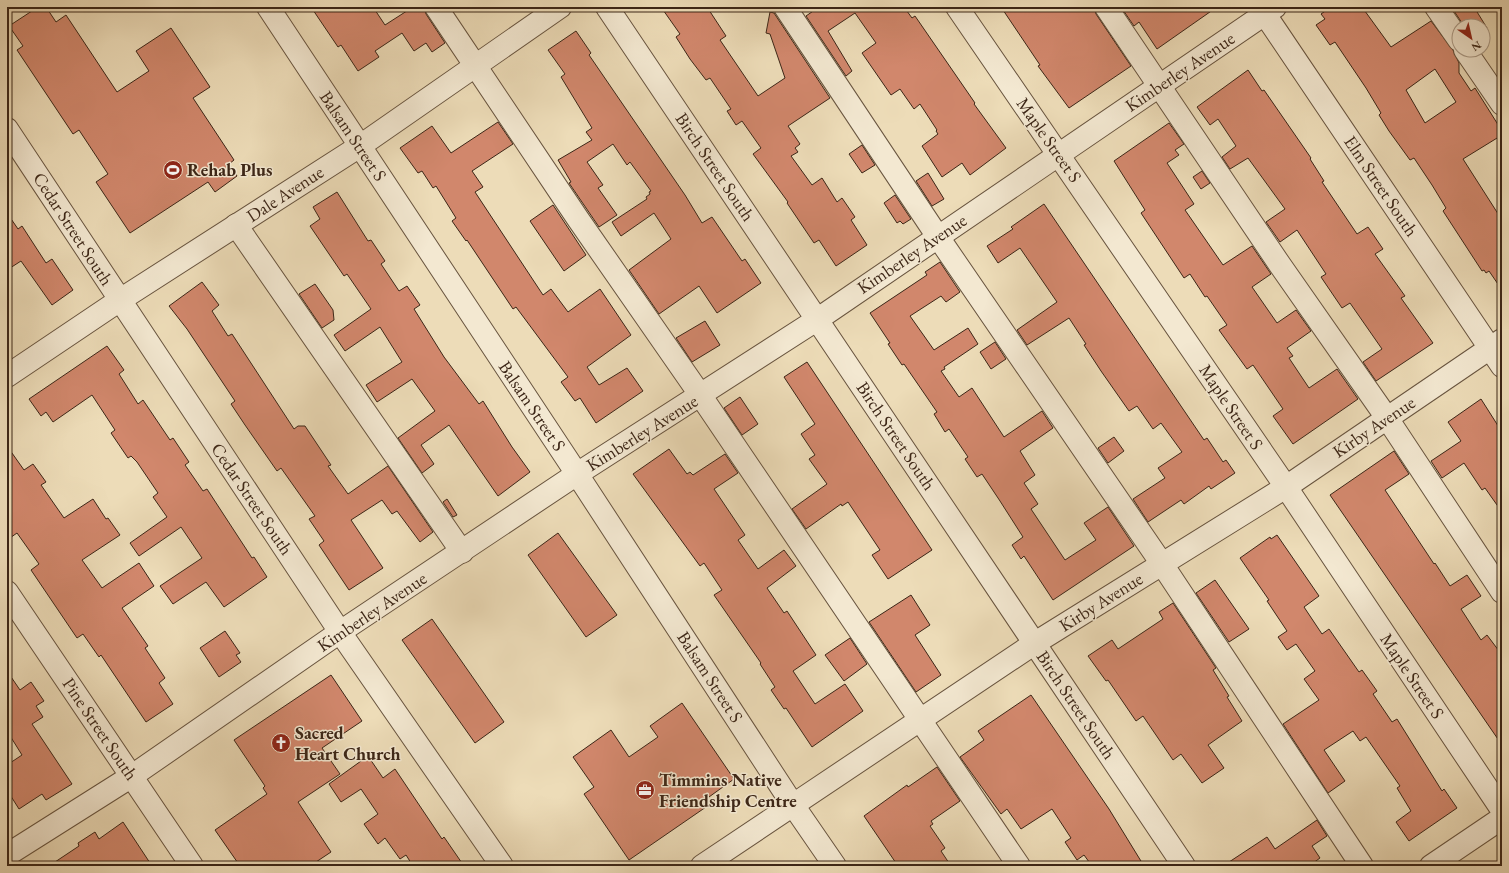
<svg xmlns="http://www.w3.org/2000/svg" width="1509" height="873" viewBox="0 0 1509 873" font-family="'EB Garamond',serif">
<rect width="100%" height="100%" fill="#eddcb8"/>
<filter id="stains"><feTurbulence type="fractalNoise" baseFrequency=".005" numOctaves="4"/><feColorMatrix values="0 0 0 0 .2 0 0 0 0 .09 0 0 0 0 .02 0 0 0 .5 -.17"/></filter>
<radialGradient id="worn" r=".72"><stop offset=".6" stop-color="#630" stop-opacity="0"/><stop offset="1" stop-color="#630" stop-opacity=".3"/></radialGradient>
<!-- building -->
<g fill="#d1876c" stroke="#3c2617" fill-rule="evenodd">
<path d="M38,7H46L56,22L66,15L117,92L149,71L136,51L171,28L210,87L193,98L234,160L229,164L237,176L215,192L208,182L130,233L96,182L108,174L79,130L73,134L17,50L23,46L9,26Z"/>
<path d="M311,7H373L385,25L413,7H424L426,14L445,43L432,52L426,43L414,51L402,33L375,51L379,57L358,71L341,45L338,47Z"/>
<path d="M661,7H707L726,36L720,40L758,96L785,78L770,34L766,33L770,12L774,13L830,98L788,126L800,144L795,148L798,152L791,156L812,185L822,178L837,202L842,198L855,217L851,220L867,245L836,266L819,240L814,243L787,203L788,202L753,154L761,148L742,121L736,125L727,111L731,109L710,78L706,80L690,59L676,37L680,34Z"/>
<path d="M819,7H904L912,18L915,16L975,103L974,104L1006,148L970,175L962,163L942,177L922,146L938,134L936,131L937,130L920,104L914,109L900,89L891,95L862,53L876,43L855,13L828,31L852,71L846,76L806,16Z"/>
<path d="M1001,7H1094L1096,14L1131,66L1069,108L1038,66L1040,65Z"/>
<path d="M1127,7H1217L1157,49L1139,22L1134,26L1123,10Z"/>
<path d="M1331,7H1362L1391,47L1431,21L1453,50L1459,63V73L1471,91L1475,88L1502,131V135L1463,159L1502,220V290L1489,271L1486,273L1484,270L1482,271L1443,211L1446,208L1432,185L1414,158L1410,160L1389,131L1379,115L1381,113L1366,88L1335,42L1330,45L1316,25L1325,19L1321,14ZM1435,69L1456,102L1425,123L1406,90Z"/>
<path d="M1474,7L1487,28L1483,30V26H1464L1452,8Z"/>
<path d="M576,31L591,53L589,55L685,195L702,223L712,217L742,261L745,259L761,283L717,313L699,286L659,314L629,270L671,239L654,213L621,236L612,222L647,199L646,197L650,194L649,192L651,191L630,162L627,165L613,144L587,162L603,185L598,188L617,215L599,227L569,183L571,182L558,160L592,140L586,132L592,128L561,77L565,74L548,50Z"/>
<path d="M1248,70L1262,91L1264,90L1311,158L1310,159L1324,181L1322,182L1357,234L1368,227L1383,249L1375,254L1405,296L1401,298L1433,343L1376,381L1363,362L1382,349L1350,303L1342,308L1321,277L1326,274L1297,230L1280,242L1266,222L1285,209L1248,158L1230,169L1222,157L1236,146L1218,119L1210,125L1197,107Z"/>
<path d="M498,122L513,144L472,171L483,187L475,192L543,295L551,289L568,312L600,289L631,335L587,367L599,385L627,368L643,391L596,423L580,398L575,401L561,382L568,377L516,307L513,309L467,240L466,241L452,221L456,218L436,186L433,188L422,171L418,173L400,148L432,126L451,153Z"/>
<path d="M1169,123L1184,144L1175,150L1179,155L1167,163L1194,204L1185,210L1223,265L1252,246L1271,274L1252,287L1277,323L1296,310L1311,331L1287,348L1293,356L1289,358L1309,388L1337,369L1358,399L1293,444L1273,416L1283,409L1253,365L1247,369L1219,330L1227,325L1207,296L1205,297L1190,274L1184,278L1141,213L1145,210L1114,161Z"/>
<path d="M862,145L875,165L862,173L849,154Z"/>
<path d="M1202,171L1210,183L1201,189L1193,177Z"/>
<path d="M928,173L944,199L932,206L916,181Z"/>
<path d="M337,192L368,241L371,240L385,261L381,264L399,291L407,286L420,305L414,309L444,357L479,404L483,401L512,447L530,472L498,496L449,425L421,445L434,464L422,473L398,438L435,411L412,379L377,402L366,385L402,362L380,327L345,351L334,335L371,309L347,274L344,276L310,226L320,219L313,207Z"/>
<path d="M895,195L911,219L903,224L900,221L897,223L884,203Z"/>
<path d="M1044,204L1204,440L1207,438L1223,462L1226,460L1235,473L1211,489L1209,486L1184,504L1181,500L1148,522L1133,499L1165,478L1158,468L1182,452L1161,423L1153,429L1137,406L1129,411L1101,371L1084,345L1086,344L1069,318L1027,345L1017,330L1057,302L1020,248L998,263L987,246L1013,229L1011,227Z"/>
<path d="M553,205L586,255L564,271L530,221Z"/>
<path d="M7,213L18,229L22,226L46,263L52,259L73,290L52,305L21,261L7,270Z"/>
<path d="M940,262L960,292L946,302L941,296L910,316L934,350L968,328L978,344L944,367L945,369L941,371L959,397L972,388L1004,437L1042,411L1053,428L1020,451L1035,475L1024,483L1038,504L1031,509L1065,560L1096,540L1084,523L1108,507L1134,546L1053,600L1024,556L1021,559L1012,545L1023,537L1000,501L982,474L977,477L965,459L968,457L949,429L945,432L934,414L937,412L904,364L902,365L888,344L890,343L870,313L927,275L925,272Z"/>
<path d="M202,282L219,305L212,311L228,336L232,334L294,429L298,426H305L331,465L328,466L348,494L388,466L433,532L420,542L397,511L392,514L382,500L351,520L383,568L349,590L319,545L324,541L309,519L315,516L281,468L277,471L245,425L231,404L235,401L187,329L169,306Z"/>
<path d="M315,284L333,310L334,320L322,328L299,294Z"/>
<path d="M705,321L720,345L692,362L676,338Z"/>
<path d="M995,342L1006,359L991,369L980,352Z"/>
<path d="M107,346L124,370L119,374L138,404L143,400L170,440L173,438L189,462L185,465L203,491L207,489L252,558L254,557L267,577L224,607L206,582L173,604L160,586L202,558L181,527L139,556L130,543L167,517L153,497L158,493L137,462L131,456L128,458L111,433L115,430L92,395L53,422L46,412L41,416L29,399Z"/>
<path d="M807,362L932,550L888,579L872,555L880,550L848,502L842,506L841,504L806,529L792,509L827,484L809,459L815,455L801,434L815,424L784,377Z"/>
<path d="M740,397L758,424L742,435L724,408Z"/>
<path d="M1481,399L1502,432V512L1485,488L1482,490L1464,463L1442,478L1431,461L1461,441L1448,422Z"/>
<path d="M1114,437L1124,451L1108,463L1098,448Z"/>
<path d="M7,446L24,470L33,464L46,482L41,485L64,518L93,499L106,519L108,518L120,535L82,560L102,588L139,563L154,586L122,608L148,646L145,648L165,678L159,683L173,704L146,722L101,655L99,657L83,634L77,638L31,570L39,564L17,533L7,540Z"/>
<path d="M669,449L687,474L690,472L693,475L725,454L738,473L714,489L745,535L738,540L758,569L784,550L796,566L767,588L784,613L787,611L816,655L793,671L815,704L845,684L863,711L812,747L786,708L784,709L771,690L775,687L760,664L761,663L714,595L722,590L704,563L700,566L633,474Z"/>
<path d="M1394,451L1409,474L1385,490L1434,564L1435,563L1450,586L1467,575L1481,596L1461,609L1481,640L1487,635L1502,655V745L1330,495Z"/>
<path d="M447,499L457,515L453,517L443,502Z"/>
<path d="M558,533L617,615L586,637L528,555Z"/>
<path d="M1277,535L1319,596L1304,607L1322,634L1329,629L1359,672L1362,670L1377,691L1373,694L1392,722L1397,719L1442,791L1444,789L1457,808L1409,841L1396,822L1411,811L1397,788L1400,786L1366,737L1360,741L1353,731L1324,750L1345,781L1328,793L1283,724L1319,700L1304,679L1315,671L1296,644L1287,650L1278,637L1287,631L1267,601L1269,600L1240,558L1270,537L1271,539Z"/>
<path d="M1215,580L1249,629L1229,642L1196,593Z"/>
<path d="M911,595L930,625L915,635L941,675L916,692L869,622Z"/>
<path d="M1173,603L1216,668L1213,670L1229,696L1227,697L1242,721L1208,745L1224,768L1202,783L1181,754L1173,760L1143,716L1136,721L1108,680L1106,681L1088,656L1112,640L1118,649L1163,619L1159,612Z"/>
<path d="M432,619L504,722L475,743L402,640Z"/>
<path d="M225,631L240,653L236,655L241,662L219,677L200,648Z"/>
<path d="M850,638L867,664L844,681L825,655Z"/>
<path d="M7,671L20,690L31,682L44,701L36,706L43,717L32,724L72,784L46,800L42,794L19,809L7,790V765L22,755L7,731Z"/>
<path d="M331,675L362,721L322,748L340,774L298,802L331,852L310,866H240L215,830L267,794L263,788L265,786L234,740Z"/>
<path d="M1031,695L1109,809L1144,866H1092L1084,855L1077,860L1065,842L1071,838L1052,809L1021,829L1007,809L1001,814L960,757L984,740L978,731Z"/>
<path d="M682,703L734,779L702,802L706,807L629,860L584,794L594,787L573,757L611,730L629,757L658,737L650,726Z"/>
<path d="M368,756L383,778L395,769L442,839L444,837L464,866H413L406,855L400,859L385,838L378,844L364,824L378,814L361,789L341,802L329,784Z"/>
<path d="M937,767L960,801L931,821L933,824L930,826L945,848L941,851L951,866H898L864,816L907,785L908,787Z"/>
<path d="M1317,820L1327,836L1312,846L1320,858L1309,866H1223L1267,837L1275,849Z"/>
<path d="M123,822L152,866H49L79,846L78,843L95,832L99,839Z"/>
</g>
<g fill="none" stroke-linecap="round" stroke-linejoin="round">
<!-- minor casing -->
<g stroke="#68543f" stroke-width="24">
<g id="minor">
<path d="M268,7L577,474L793,805L835,866"/>
<path d="M436,7L578,219L701,396L1019,866"/>
<path d="M607,7L1184,866"/>
<path d="M785,7L938,237L1162,564L1362,866"/>
<path d="M957,7L1286,487L1502,810"/>
<path d="M1106,7L1280,265L1387,418L1502,592"/>
<path d="M1260,7L1502,366"/>
<path d="M1436,7L1459,40"/>
<path d="M1465,50L1502,104"/>
<path d="M7,129L340,632L502,866"/>
<path d="M236,225L462,552"/>
<path d="M7,376L120,300L360,146L560,7"/>
<path d="M7,592L192,866"/>
<path d="M7,855L132,776L340,632L577,474L818,319L1275,7"/>
<path d="M702,866L1035,643L1286,487L1502,340"/>
<path d="M1431,866L1502,818"/>
</g>
</g>
<!-- minor -->
<use href="#minor" stroke="#f3e8d1" stroke-width="22"/>
</g>
<!-- icons -->
<defs>
<g id="stadium-disc" transform="scale(1)"><circle r="9.5" fill="#8f2418" stroke="#f3e8d1"/><path d="M0-5a6.5 5 0 1 0 0 10a6.5 5 0 1 0 0-10ZM-3.5-1.8h7v3.6h-7Z" fill="#fff"/></g>
<g id="church-disc" transform="scale(1)"><circle r="9.5" fill="#8f2418" stroke="#f3e8d1"/><path d="M-1.2-6h2.4v3.5h3.3v2.4h-3.3V6h-2.4V-.1h-3.3v-2.4h3.3Z" fill="#fff"/></g>
<g id="office-disc" transform="scale(1)"><circle r="9.5" fill="#8f2418" stroke="#f3e8d1"/><path d="M-6-3h4V-5.5h4V-3h4V5H-6ZM-1-4.5V-3h2v-1.5ZM-6 0V1H6V0Z" fill="#fff"/></g>
</defs>
<g fill-rule="evenodd">
<use href="#stadium-disc" x="173" y="170"/>
<use href="#church-disc" x="281" y="743"/>
<use href="#office-disc" x="645" y="790"/>
</g>
<g text-anchor="middle" stroke-width="3" stroke-linejoin="round" paint-order="stroke">
<!-- street labels -->
<g font-size="18" fill="#3c2617" stroke="#f3e8d1">
<text transform="translate(1180 72) rotate(-34)" y="6">Kimberley Avenue</text>
<text transform="translate(353 136) rotate(56)" y="6">Balsam Street S</text>
<text transform="translate(1049 140) rotate(55)" y="6">Maple Street S</text>
<text transform="translate(715 167) rotate(56)" y="6">Birch Street South</text>
<text transform="translate(1381 186) rotate(56)" y="6">Elm Street South</text>
<text transform="translate(285 194) rotate(-33)" y="6">Dale Avenue</text>
<text transform="translate(73 229) rotate(57)" y="6">Cedar Street South</text>
<text transform="translate(912 254) rotate(-34)" y="6">Kimberley Avenue</text>
<text transform="translate(532 406) rotate(56)" y="6">Balsam Street S</text>
<text transform="translate(1231 407) rotate(56)" y="6">Maple Street S</text>
<text transform="translate(1374 427) rotate(-34)" y="6">Kirby Avenue</text>
<text transform="translate(642 433) rotate(-32)" y="6">Kimberley Avenue</text>
<text transform="translate(896 436) rotate(56)" y="6">Birch Street South</text>
<text transform="translate(252 499) rotate(56)" y="6">Cedar Street South</text>
<text transform="translate(1101 602) rotate(-32)" y="6">Kirby Avenue</text>
<text transform="translate(372 612) rotate(-34)" y="6">Kimberley Avenue</text>
<text transform="translate(1412 676) rotate(56)" y="6">Maple Street S</text>
<text transform="translate(710 677) rotate(57)" y="6">Balsam Street S</text>
<text transform="translate(1076 705) rotate(56)" y="6">Birch Street South</text>
<text transform="translate(100 729) rotate(56)" y="6">Pine Street South</text>
</g>
<!-- poi labels -->
<g font-size="18" font-weight="bold" fill="#3c2617" stroke="#f3e8d1" text-anchor="start">
<text x="187" y="176">Rehab Plus</text>
<text x="295" y="739">Sacred<tspan x="295" dy="21">Heart Church</tspan></text>
<text x="659" y="786">Timmins Native<tspan x="659" dy="21">Friendship Centre</tspan></text>
</g>
</g>
<!-- margin -->
<rect width="1509" height="873" fill="none" stroke="#eddcb8" stroke-width="24"/>
<rect x="8" y="8" width="1493" height="857" fill="none" stroke="#3c2617" stroke-width="2"/>
<rect x="12" y="12" width="1485" height="849" fill="none" stroke="#3c2617"/>
<!-- north arrow -->
<g transform="translate(1471 38) rotate(146)"><circle r="19" fill="#f3e8d1" stroke="#aa9a87"/>
<path d="M0-3L7 15L0 10L-7 15Z" fill="#8f2418"/>
<text y="-6" font-size="11" font-weight="bold" text-anchor="middle" fill="#3c2617">N</text>
</g>
<rect width="100%" height="100%" filter="url(#stains)"/>
<rect width="100%" height="100%" fill="url(#worn)"/>
</svg>
